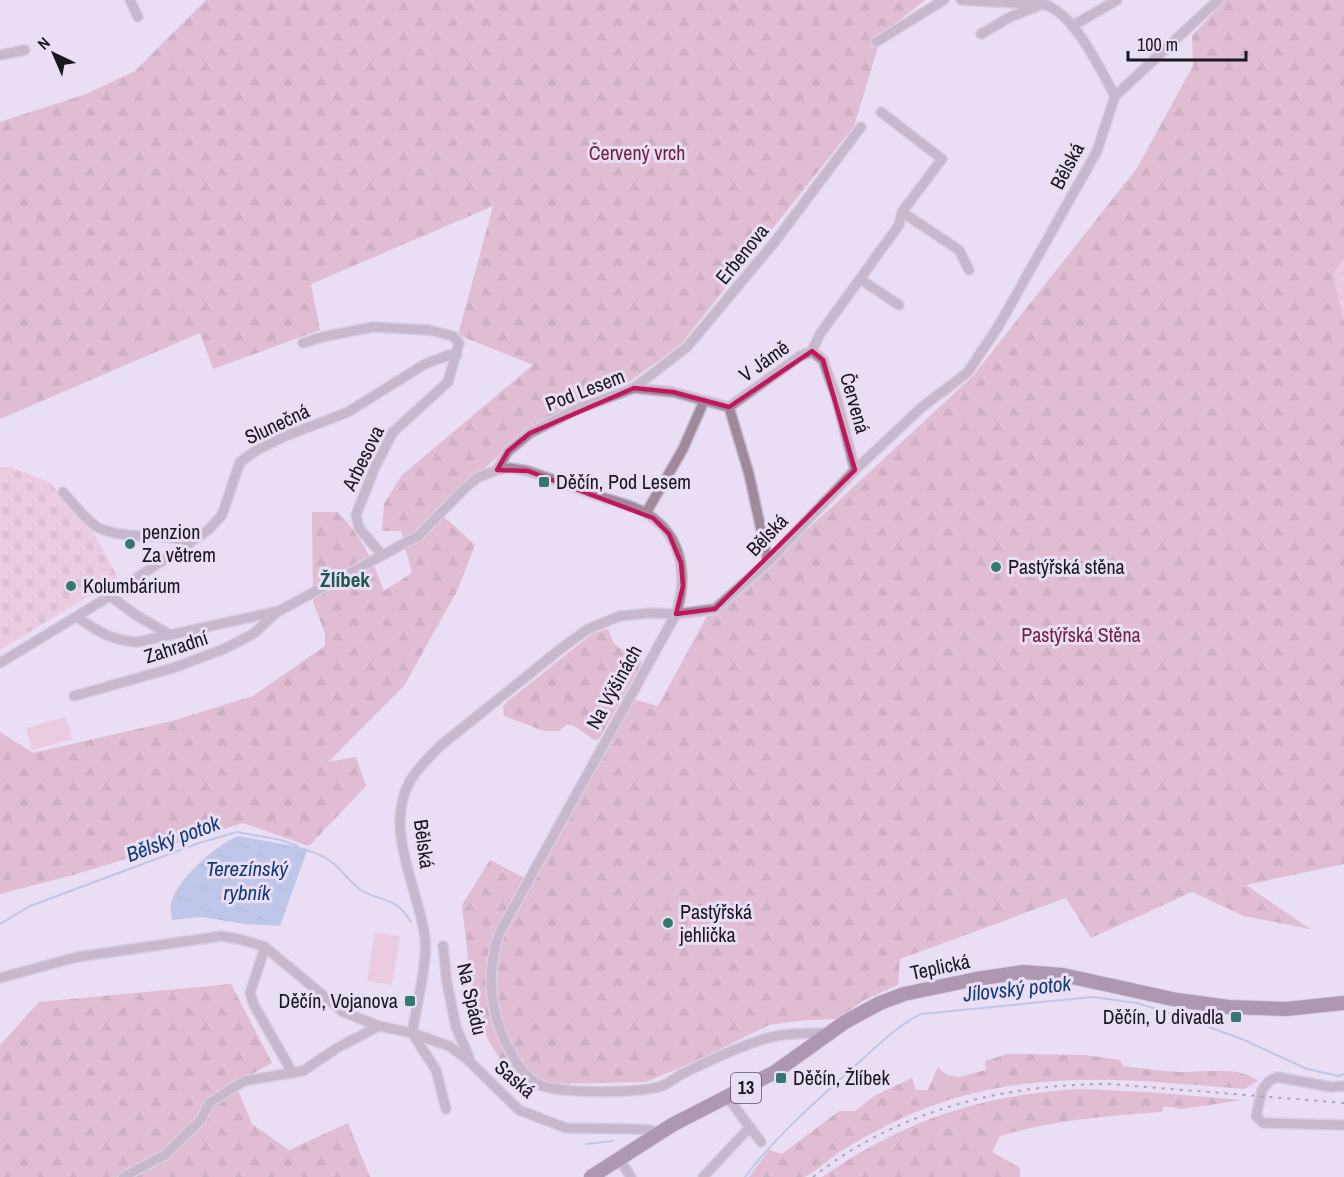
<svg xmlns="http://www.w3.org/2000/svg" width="1344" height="1177" viewBox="0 0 1344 1177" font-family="'Archivo Narrow',sans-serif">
<defs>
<pattern id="green-dots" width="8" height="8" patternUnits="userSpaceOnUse" patternTransform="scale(1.5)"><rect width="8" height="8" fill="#edb4c7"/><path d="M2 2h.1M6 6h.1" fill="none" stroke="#cb9aaa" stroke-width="1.8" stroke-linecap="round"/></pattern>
<pattern id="forest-firs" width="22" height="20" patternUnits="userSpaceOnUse" patternTransform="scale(1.5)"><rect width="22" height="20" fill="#d495ab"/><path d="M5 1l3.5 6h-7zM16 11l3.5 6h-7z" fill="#ab798b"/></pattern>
<pattern id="cemetery-stones" width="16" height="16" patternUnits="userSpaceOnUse" patternTransform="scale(1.5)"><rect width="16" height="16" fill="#edb4c7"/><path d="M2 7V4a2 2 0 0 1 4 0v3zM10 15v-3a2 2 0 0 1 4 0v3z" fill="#cb9aaa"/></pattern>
<pattern id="water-ripples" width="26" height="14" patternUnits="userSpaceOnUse" patternTransform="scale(1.5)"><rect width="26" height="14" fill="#8bacde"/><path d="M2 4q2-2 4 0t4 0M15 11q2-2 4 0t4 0" fill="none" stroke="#7793be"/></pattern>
</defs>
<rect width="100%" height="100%" fill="#e9def4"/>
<!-- green -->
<path fill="url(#green-dots)" d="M1344,258V323L1333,274Z"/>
<!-- forest -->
<g fill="url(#forest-firs)">
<path d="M206,0H925L882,34L854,126L681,344L625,385L550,419L517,441L434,510L450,522L475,545L458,589L404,686L328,762L356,757L366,786L309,846L243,823L73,875L0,894V732L33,753L172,721L253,696L325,646V633L313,602L312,512H337C361,534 373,561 384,591L412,573L401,531H382L384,504L402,475L533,365L458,335L493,206L311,284L320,330L213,369L200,333L0,419V122L86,94L135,71Z"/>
<path d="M1225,0H1344V258L1333,274L1344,323V864L1246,885L1310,929L1244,916L1192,892L1091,938L1066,898L900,959L898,985L864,1000L839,1019L806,1020L769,1025L696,1061L646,1082L552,1084L507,1070L488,1040L470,976L462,905L490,860L534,883L632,699L658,706L707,616L715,615L972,377L1137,168L1193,66L1192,36Z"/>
<path d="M608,629C610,633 611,639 614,643C621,653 636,652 642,663L599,739L594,740L574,726L567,724L559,731H544L504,716L503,706L508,701L593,633Z"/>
<path d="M231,984L272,1063L235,1083L252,1124L289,1150L348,1123L370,1177H0V1045L39,1002Z"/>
<path d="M1007,1054L1086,1055L1120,1060L1123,1066C1141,1068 1161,1071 1180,1072C1205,1073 1237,1065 1258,1081L1244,1089C1135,1080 1037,1068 931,1106C900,1118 870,1133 841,1151C833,1156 812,1175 804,1177C794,1177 761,1177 749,1177L769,1150L782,1154L839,1111H855L874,1096L912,1078L916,1090H928L938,1067L946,1075L959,1077L986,1070L985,1061Z"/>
<path d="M1079,1089L1146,1092L1243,1100L1182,1109L1164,1106L1162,1112C1108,1116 1052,1120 1000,1136L992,1152L1020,1168V1177H822C904,1120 980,1095 1079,1089Z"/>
</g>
<!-- cemetery -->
<path fill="url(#cemetery-stones)" d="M0,467H11L49,482L94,533L118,578L0,650Z"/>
<!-- pitch -->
<g fill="#edb4c7">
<path d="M66,717L72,739L32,750L26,728Z"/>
<path d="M375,932L400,936L392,985L367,981Z"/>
</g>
<!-- water -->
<path fill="url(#water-ripples)" d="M238,836L305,848L307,851L280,926L245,924L202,917L172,920C171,912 169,905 173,897C182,876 217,844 238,836Z"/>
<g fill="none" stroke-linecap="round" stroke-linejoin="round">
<!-- stream -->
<g stroke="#8bacde" stroke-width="2">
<path d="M304,849C314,853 324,855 333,863C343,871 350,883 361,890C382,903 395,895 411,922"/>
<path d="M0,924L30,906L199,843L237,832L281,840L298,846"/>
<path d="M586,1144L613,1141"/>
<path d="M745,1177C776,1136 814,1103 853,1068C874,1049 896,1026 921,1014L1093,997L1137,1003L1178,1016L1242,1039L1307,1069L1339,1076L1344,1074"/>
</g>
<!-- minor casing -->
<g stroke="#c4bacd" stroke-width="12">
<g id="minor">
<path d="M130,0L138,17"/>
<path d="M961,0L1046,5C1075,15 1100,69 1115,96"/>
<path d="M1072,26L1117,0"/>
<path d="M981,34L1012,16L1036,7"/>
<path d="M876,42L944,0"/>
<path d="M0,55L25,50"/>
<path d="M902,212L959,250L969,270"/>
<path d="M860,279L899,305"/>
<path d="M303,343L322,337L373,327L429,330L453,336L459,343L448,382L393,432L375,467L356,515L359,528L382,555"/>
<path d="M812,351L823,360L837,399L855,470"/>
<path d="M634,388L687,347L777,239L861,127"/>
<path d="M729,407L749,474L768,562"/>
<path d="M497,470L508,451L530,433L579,408L634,388L673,392L729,407L800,356L812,351L820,334L899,225L902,212L942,159L881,112"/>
<path d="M63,492C72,502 87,522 99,528C128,541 162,531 190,543"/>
<path d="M646,513L683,449L704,401"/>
<path d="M110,596L136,615L170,635"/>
<path d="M77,617C99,632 110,640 137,642L279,611L418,536L465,488L477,478L497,470L510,468L528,471C552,479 575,487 598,496C616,502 638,506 653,518C684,541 687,580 676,614L499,934C487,969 489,1008 505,1041C513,1057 522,1075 538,1084C555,1094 646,1094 664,1085C671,1082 677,1076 684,1073C710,1060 736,1048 764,1039C784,1033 807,1033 828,1033"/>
<path d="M0,663L110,596L208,530L222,515L240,462L257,450L283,437L348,412L425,364L449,355H457"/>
<path d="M74,696L173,668L224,649L253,634L277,612"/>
<path d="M443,946L447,983L456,1027L469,1057L468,1060"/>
<path d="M265,947L250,993L254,1005L292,1072"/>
<path d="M0,978L77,957L222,936L243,940L265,947L343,1012L379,1026L412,1033L449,1046L468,1060L519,1110L566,1128L638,1129L650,1130L659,1133"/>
<path d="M412,1033C416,1009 428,960 425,938C419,889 383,829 410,781C418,768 429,757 440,746L563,647L588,629L620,616L651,613L676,614L715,609L768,562L855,470L922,407L967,373L998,327L1097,151L1115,96L1218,0"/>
<path d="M412,1033L436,1070L446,1109"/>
<path d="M1344,1086L1331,1087L1277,1077L1269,1081L1262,1090L1256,1116L1263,1123L1344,1125"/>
<path d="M728,1098L761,1142"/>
<path d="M620,1160L631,1177"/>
<path d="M123,1177L165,1155L201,1120L209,1103L244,1081L303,1071L337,1048L379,1026"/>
<path d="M703,1177L750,1127"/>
</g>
</g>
<!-- primary casing -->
<g stroke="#c4bacd" stroke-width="16">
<path id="primary" d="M591,1177L672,1125L775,1072L845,1022L880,1003L904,994L976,979L1023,972L1063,975L1177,1000L1229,1007L1286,1009L1344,1003"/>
</g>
<!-- minor -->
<use href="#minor" stroke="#9f899b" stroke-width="9"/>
<!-- primary -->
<use href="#primary" stroke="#65405f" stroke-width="14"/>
<!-- rail -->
<path stroke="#5f5a66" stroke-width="2" stroke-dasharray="3 6" stroke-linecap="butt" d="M813,1177C898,1110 1004,1084 1110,1084L1344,1103"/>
</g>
<!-- marked area -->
<path d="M0 0H1344V1177H0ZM812,351L823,360L855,470L715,609L676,614L683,586L681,563L669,534L653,518L528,471L497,470L508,451L530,433L634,388L673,392L729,407Z" fill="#e9def4" fill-opacity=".55" fill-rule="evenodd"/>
<path fill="none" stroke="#c2185b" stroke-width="4.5" stroke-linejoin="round" d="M812,351L823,360L855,470L715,609L676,614L683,586L681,563L669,534L653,518L528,471L497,470L508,451L530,433L634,388L673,392L729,407Z"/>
<!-- markers -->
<g fill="#327970" stroke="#e9def4" stroke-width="2">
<rect x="538" y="476" width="12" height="12" rx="3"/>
<circle cx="130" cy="544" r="6"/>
<circle cx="996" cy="567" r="6"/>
<circle cx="71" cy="586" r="6"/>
<circle cx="668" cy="923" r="6"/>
<rect x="404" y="995" width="12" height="12" rx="3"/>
<rect x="1230" y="1011" width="12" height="12" rx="3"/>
<rect x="775" y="1072" width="12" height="12" rx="3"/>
</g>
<g text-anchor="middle" stroke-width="6" stroke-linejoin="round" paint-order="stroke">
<!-- shield labels -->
<rect fill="#e9def4" stroke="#58535e" stroke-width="1.5" x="731" y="1073" width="30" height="30" rx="4.5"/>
<g font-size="18" font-weight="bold" fill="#1a171e">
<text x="746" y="1094">13</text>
</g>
<!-- park labels -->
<g font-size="20" fill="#6e2444" stroke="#e9def4">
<text x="637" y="160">Červený vrch</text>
<text x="1081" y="642">Pastýřská Stěna</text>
</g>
<!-- street labels -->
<g font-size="20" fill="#1a171e" stroke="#e9def4">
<text transform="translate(1067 166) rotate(-62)" y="7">Bělská</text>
<text transform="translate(742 254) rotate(-51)" y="7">Erbenova</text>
<text transform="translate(764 361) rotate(-35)" y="7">V Jámě</text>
<text transform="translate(585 390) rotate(-21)" y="7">Pod Lesem</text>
<text transform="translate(855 403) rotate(74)" y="7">Červená</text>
<text transform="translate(277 424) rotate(-25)" y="7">Slunečná</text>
<text transform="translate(363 458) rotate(-64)" y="7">Arbesova</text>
<text transform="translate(767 535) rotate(-46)" y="7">Bělská</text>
<text transform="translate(176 647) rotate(-18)" y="7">Zahradní</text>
<text transform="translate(614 687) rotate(-61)" y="7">Na Výšinách</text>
<text transform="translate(424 844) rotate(82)" y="7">Bělská</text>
<text transform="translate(940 967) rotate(-12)" y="7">Teplická</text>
<text transform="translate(472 999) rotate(77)" y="7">Na Spádu</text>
<text transform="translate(515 1079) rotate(41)" y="7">Saská</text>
</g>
<!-- poi labels -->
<g font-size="20" fill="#1a171e" stroke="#e9def4" text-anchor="start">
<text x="556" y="489">Děčín, Pod Lesem</text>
<text x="142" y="539">penzion<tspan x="142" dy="23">Za větrem</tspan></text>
<text x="1008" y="574">Pastýřská stěna</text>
<text x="83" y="593">Kolumbárium</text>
<text x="680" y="919">Pastýřská<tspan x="680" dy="23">jehlička</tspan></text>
<text x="398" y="1008" text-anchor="end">Děčín, Vojanova</text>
<text x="1224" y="1024" text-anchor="end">Děčín, U divadla</text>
<text x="793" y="1085">Děčín, Žlíbek</text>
</g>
<!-- neighbourhood labels -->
<g font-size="21" font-weight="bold" fill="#1f5851" stroke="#e9def4">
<text x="345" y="587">Žlíbek</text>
</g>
<!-- water labels -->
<g font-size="21" font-style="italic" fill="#133c77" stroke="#e9def4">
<text transform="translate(173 839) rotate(-20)" y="7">Bělský potok</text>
<text x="247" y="876">Terezínský<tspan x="247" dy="24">rybník</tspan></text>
<text transform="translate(1017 989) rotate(-6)" y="7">Jílovský potok</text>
</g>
</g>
<!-- north arrow -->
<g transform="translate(54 54) rotate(316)" stroke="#e9def4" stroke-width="4.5" paint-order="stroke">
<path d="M0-4.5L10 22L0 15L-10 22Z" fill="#1a171e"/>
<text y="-9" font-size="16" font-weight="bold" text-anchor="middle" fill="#1a171e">N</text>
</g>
<!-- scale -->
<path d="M1128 51v9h118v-9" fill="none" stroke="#1a171e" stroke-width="3"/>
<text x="1137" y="51" font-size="18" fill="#1a171e" stroke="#e9def4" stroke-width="4.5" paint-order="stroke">100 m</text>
</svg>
